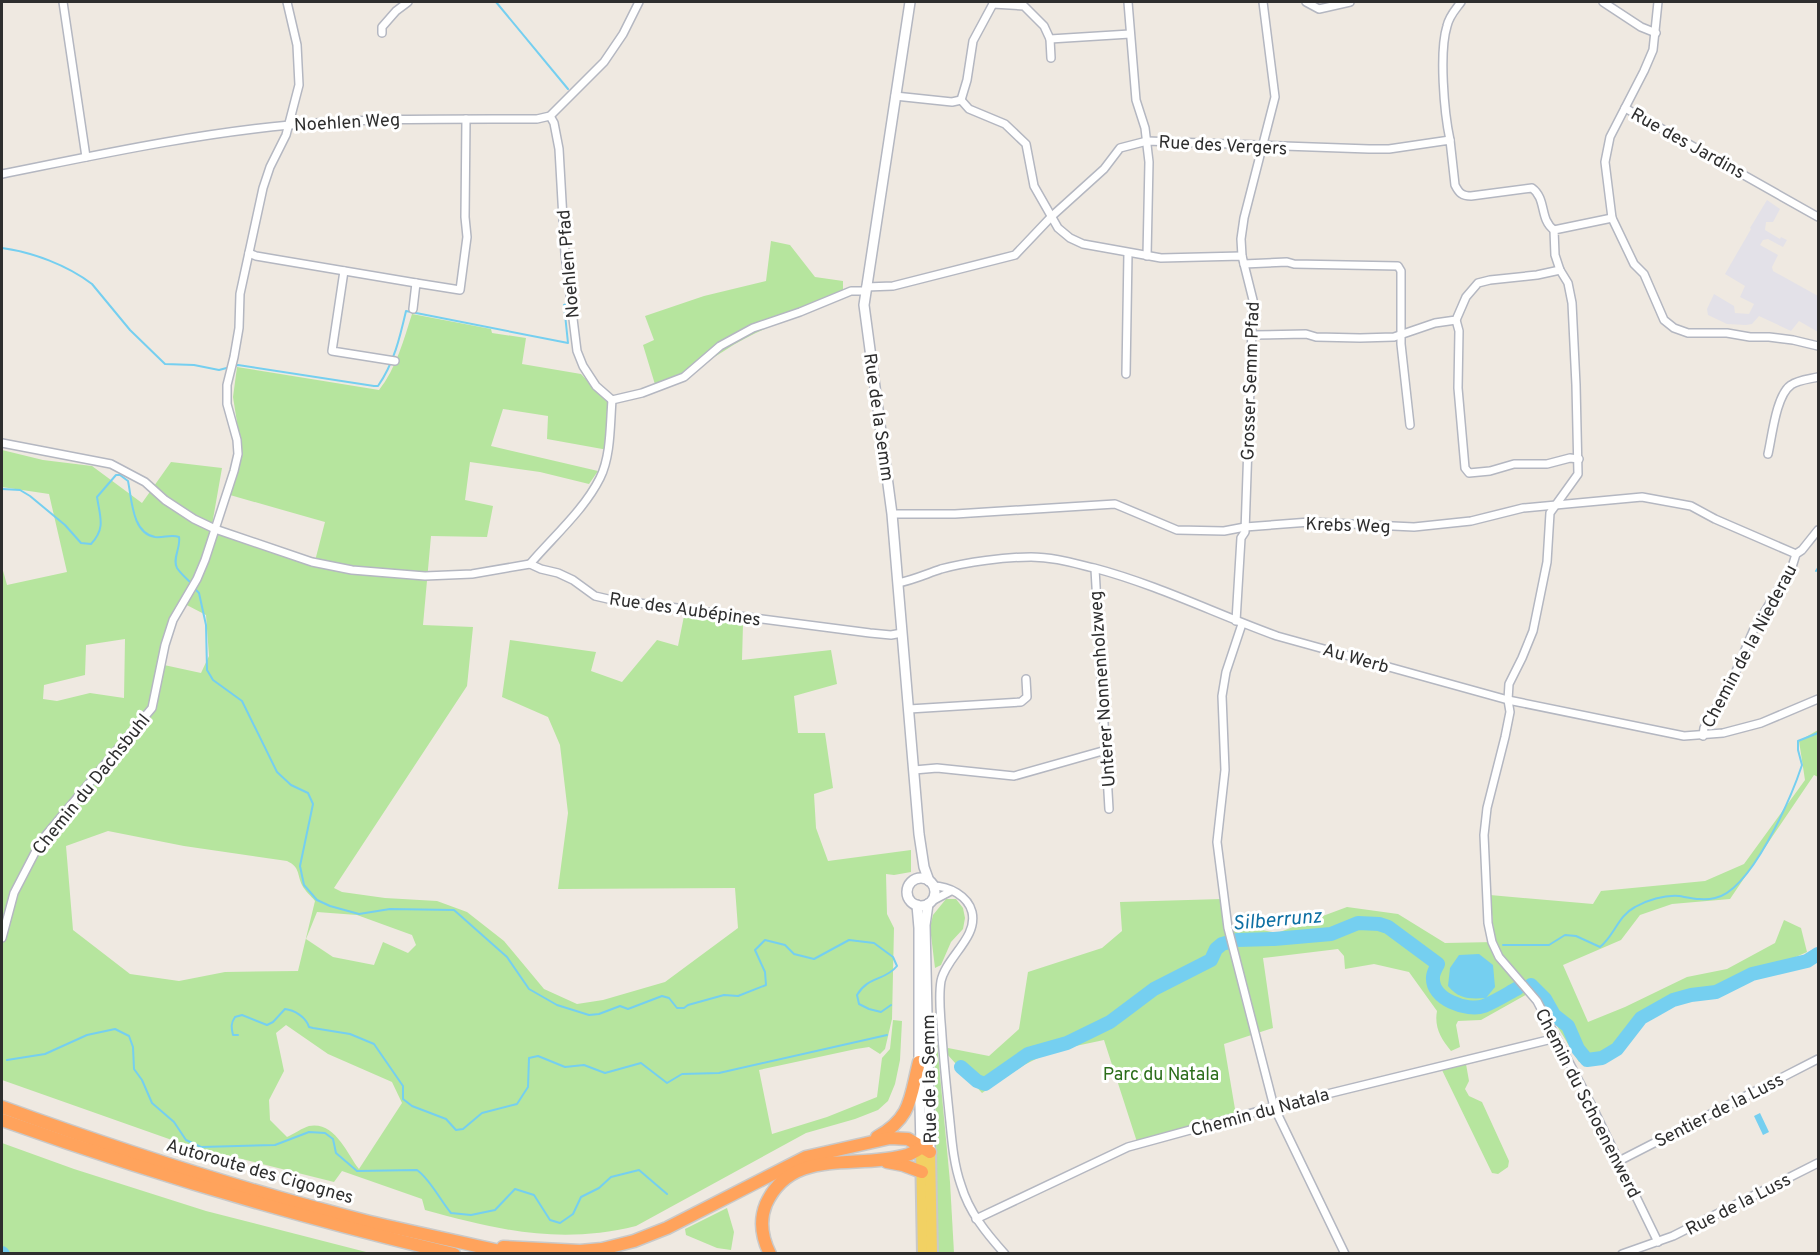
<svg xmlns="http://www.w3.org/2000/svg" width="1820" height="1255" viewBox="0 0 1820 1255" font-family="Overpass,sans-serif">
<rect width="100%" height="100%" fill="#efe9e1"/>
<!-- industrial -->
<path fill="#e3e1e8" d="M1767,200L1780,209L1773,222H1766L1765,230L1780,239L1781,237L1787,240L1783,247L1768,239L1763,240L1760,245L1778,255L1772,267L1773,271L1818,296V332L1799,321L1791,331L1759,316L1752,324L1746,325L1727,324L1708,315L1707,309L1714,294L1734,306L1735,313L1749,314L1754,304L1740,297L1745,286L1725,274L1751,229L1750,228Z"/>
<!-- green -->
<g fill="#b6e59e" fill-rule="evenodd">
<path d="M771,241L790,245L815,277L843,281V299C802,314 761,327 724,351C701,365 682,382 657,391L643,345L654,340L645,316L704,296L766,281Z"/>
<path d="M412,314L491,329L492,333L526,338L522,364L581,374L610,404L608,450L547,439L548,416L503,409L491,446L598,471L589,484L540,472L470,462L465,500L493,506L487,537L431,536L423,625L473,627L467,686L334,888L342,892L385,898L437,901L467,912L504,941L544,989L577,1004L603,1000L665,982L738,928L735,888L558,889L568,813L560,745L548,717L502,697L510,640L596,652L591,671L622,682L657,640L678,646L684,616L743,624L742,660L831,650L837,684L794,696L798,733H825L833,788L814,794L816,828L828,861L911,850V872L894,875L886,874L887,914L894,928L892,1019L885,1049L880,1054L869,1047L856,1049L759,1070L772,1134L827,1117L877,1097L882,1058L890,1049L893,1020L902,1021L900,1060L895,1084L888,1101L878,1110L855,1119L806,1133L636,1226C559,1245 499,1230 425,1210L422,1199L342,1171L334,1182L186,1145L2,1080V567L7,585L67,572L49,494L2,487V450L43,460L92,466L142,503L171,462L222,468L212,525L315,561L325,522L230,495L242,454L233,397L237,367L379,390C396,369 404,339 412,314ZM179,601L206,615L209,656L201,673L164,665L162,641ZM125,639L124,698L90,693L57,701L43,699L44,685L85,675L86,645ZM108,831L184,846L287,861C300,867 297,874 302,885C305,891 311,896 315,901L298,971L225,972L179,981L130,974L73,930L66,846ZM317,912L357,915L412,935L416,945L408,953L383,942L374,965L333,957L306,939ZM286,1025L328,1054L392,1082L402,1103L359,1169C347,1154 335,1121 309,1126C302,1128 294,1134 287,1137L270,1120L269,1100L284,1071L276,1033Z"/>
<path d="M1818,730V777L1814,775L1730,899L1672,904L1640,915L1621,940L1563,965L1588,1022L1625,1007L1687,977L1727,969L1775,943L1784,920L1801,928L1807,952L1715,993L1650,1007L1626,1040L1579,1062L1551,1016L1531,992L1481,1020L1458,1021L1456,1025L1460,1047L1451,1051C1441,1039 1434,1027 1437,1011L1409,972L1374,964L1345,969L1344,956L1338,949L1263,958L1273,1028L1224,1044L1236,1115L1137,1142L1104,1040L1052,1051L1024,1065L982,1093L947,1054L948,1048L989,1056L1019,1029L1028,972L1102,948L1122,931L1120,902L1222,899L1232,924L1277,933L1347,907L1398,914L1445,943L1495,942L1490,895L1593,904L1601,891L1705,881L1744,864L1805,780L1799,741Z"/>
<path d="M946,899H956L963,908L965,918L963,929L951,942L941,965L935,968L930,927L933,915Z"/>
<path d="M934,1032H936L950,1182L954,1253H938Z"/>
<path d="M1466,1064L1469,1081L1465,1089L1469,1096L1482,1102L1509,1161L1508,1167L1498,1174L1492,1173L1442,1070Z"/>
<path d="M2,1143L74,1169L206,1211L370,1253H2Z"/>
<path d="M727,1208L734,1232L731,1250L717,1248L686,1235L685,1229Z"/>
</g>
<!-- water -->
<g fill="#75cff0">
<path d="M1479,954L1493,965L1495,987L1486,998C1469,999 1459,999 1448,986L1450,968L1459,955Z"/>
<path d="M1760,1113L1769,1132L1763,1135L1754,1116Z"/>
</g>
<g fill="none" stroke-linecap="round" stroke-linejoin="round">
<!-- stream -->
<g stroke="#75cff0" stroke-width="2">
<path d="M496,2L568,89"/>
<path d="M2,248C32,252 67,265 92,284L130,330L165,364L194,365L219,370L238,365L374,386H378C394,363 400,337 406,311L568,343L564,305L570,303"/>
<path d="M2,489L20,490L30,496L65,525L81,543L91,544C106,528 100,517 97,497L116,475H120L128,481C132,500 132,533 155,537C164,538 171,534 179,537C181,547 172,559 177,568C181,574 187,579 192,584"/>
<path d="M1816,571L1818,568"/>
<path d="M195,589L199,593L206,625L207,670L213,680L242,701L277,772L291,785L308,793L313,804L300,866L304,885L317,900L330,906L359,914L390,909L454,910L507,957L529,989L557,1005L589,1015L599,1014L620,1006L628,1009L662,996L669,998L677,1008H684L688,1005L724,995L738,996L766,985L765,972L755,950L765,940L785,945L794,954L814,959L849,940L874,943L893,957L897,966C885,981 868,976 857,995L859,1004L869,1009L881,1012L891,1005"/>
<path d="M1503,945H1549L1565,935L1576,936L1600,947C1614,936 1618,916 1635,907C1647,900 1664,895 1679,896C1691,898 1703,901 1715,898C1751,891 1791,798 1802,765L1798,750V741L1818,733"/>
<path d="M238,1035H233C231,1027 231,1023 235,1017L242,1015L267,1025L273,1022L285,1009C294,1010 306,1017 309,1027L313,1028L350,1034L374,1044L403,1086V1099L412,1106L446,1119L456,1130L463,1129L482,1113L517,1104L528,1087L529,1058L538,1056L565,1067L584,1065L605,1073L641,1063L667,1083L682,1074L719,1073L887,1035"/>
<path d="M7,1060L45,1054L87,1035L115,1029L129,1036L133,1047L134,1069L142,1080L152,1103L174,1122L186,1140L201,1147L275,1145L309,1132L325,1133L333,1139L336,1153L357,1171L417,1170C430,1179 440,1200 451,1213L471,1215L495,1210L515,1189L534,1195L550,1220L560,1223L573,1214L581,1197L599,1188L611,1177L639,1170L667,1194"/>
</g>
<!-- river -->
<g stroke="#75cff0" stroke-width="14">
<path d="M1531,985L1545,999L1554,1015L1568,1026L1578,1049L1587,1060L1602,1058L1617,1049L1641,1018L1673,1000L1691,995L1716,992L1752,974L1807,961L1818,954"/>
<path d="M961,1067L977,1081L985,1084L1028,1054L1067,1043L1110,1022L1154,989L1211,960L1216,949L1222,944L1237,940L1274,939L1331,934L1358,923L1379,924L1388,927L1438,964C1436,968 1433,973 1433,977C1431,999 1467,1012 1484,1006C1496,1001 1507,994 1518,988"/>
<path d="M2,1253L3,1254"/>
</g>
<!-- street casing -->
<g stroke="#b4b7c1" stroke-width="10">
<g id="street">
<path d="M63,2L86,157"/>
<path d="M1128,2L1136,100L1145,128L1149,162L1147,256"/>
<path d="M1306,2L1319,9L1350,2"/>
<path d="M1603,2L1641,27L1656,33"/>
<path d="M1658,2L1653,50L1644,71L1610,137L1605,162L1612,218L1634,264L1644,274L1664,320L1674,328L1688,333H1727L1750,337H1769L1793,340L1818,346"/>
<path d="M993,4L1024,6L1044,26L1050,39L1130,34"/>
<path d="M382,33V27L396,11L408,2"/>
<path d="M1050,39L1051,58"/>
<path d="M895,96L952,102L961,100L969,109L1005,124L1026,144L1034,186L1058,228L1070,238L1083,244L1161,258L1242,256L1253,300L1245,532L1241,538L1236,621"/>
<path d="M961,100L967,80L973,41L994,2"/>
<path d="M1625,108L1818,217"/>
<path d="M550,116L554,123L559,149L565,254L577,351L583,366L596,386L612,400"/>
<path d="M1450,140C1444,112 1439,52 1447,26C1449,16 1456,9 1461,2"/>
<path d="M2,174C97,155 193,134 290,125C372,118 454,119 537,119L550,116L604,62L623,34L639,2"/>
<path d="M1612,218L1554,230L1555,255L1560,270L1568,283L1572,303L1576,385L1578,474L1550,513L1547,562L1533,631L1522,658L1509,684L1508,700L1510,712L1505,737L1487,808L1484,835L1488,923L1492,942L1499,957L1537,1001L1591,1104L1658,1242"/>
<path d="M249,253L256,256L416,283"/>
<path d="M1242,256L1241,239L1244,218L1275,97L1263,2"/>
<path d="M1244,264L1287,262L1294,264L1398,266L1401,271V344L1410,425"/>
<path d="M344,271L332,351L395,361"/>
<path d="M866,287L893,286L1015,255L1052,216L1104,169L1120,148L1147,141L1369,149H1389L1450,140L1455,185C1459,193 1462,196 1471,196L1532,188C1547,199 1539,219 1554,230"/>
<path d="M413,309L416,283L460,290L467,237L465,217L466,119"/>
<path d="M1456,320L1459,331L1458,388L1465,468L1469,473L1490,471L1514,464H1547L1570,458L1579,459"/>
<path d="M1252,335L1306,334L1316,337L1360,338L1394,337L1435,323L1456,320L1466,297L1478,283L1490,280L1537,275L1560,270"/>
<path d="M1126,374L1128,253"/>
<path d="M2,443L111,464L145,482L165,500L194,519L215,529L312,562L352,570L425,576L472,574L530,564L541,569L558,573L573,580L595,596L608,599L870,633L891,635L902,633"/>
<path d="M1768,454C1772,437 1776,395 1791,385C1798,380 1810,379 1818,377"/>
<path d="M892,514H955L1115,504L1177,530L1224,531L1245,527L1310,522L1414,527L1471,521L1523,508L1642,497L1691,506L1715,519L1796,554"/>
<path d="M530,564C553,537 584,510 600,478C611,456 610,425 612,400L642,393L684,377L720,346L753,328L800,312L851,291H865"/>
<path d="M1095,569L1109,809"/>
<path d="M898,583C913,580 926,574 941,569C967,562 1005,557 1031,557C1053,557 1073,563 1094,568C1158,585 1216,614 1277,636L1508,700L1684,736L1723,733L1761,723L1818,699"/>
<path d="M1242,624L1226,672L1222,696L1225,770L1217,842L1228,928L1274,1107L1345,1254"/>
<path d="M909,709L1021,702L1027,697L1026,679"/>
<path d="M1703,736L1704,728L1731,683L1754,629L1792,567L1796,554L1802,550L1818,530"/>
<path d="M914,770L937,768L1014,776L1106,750"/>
<path d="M933,886C949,886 968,896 972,912C978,938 946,957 941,981C938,999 941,1018 942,1036C944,1065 947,1093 950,1122C952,1143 954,1165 961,1185C969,1212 986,1233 1005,1254"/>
<path d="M932,901L951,891"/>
<path d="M2,938L14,893L41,841L152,708L165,645L173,620L197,579L205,560L234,471L238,454L237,440L227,404V385L234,357L239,328L240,294L263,188L270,167L286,135L299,85L297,45L287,2"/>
<path d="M1619,1161L1818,1059"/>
<path d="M976,1219L1128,1147L1274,1107L1556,1038"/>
<path d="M1622,1254L1673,1236L1818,1163"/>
</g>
</g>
<!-- secondary casing -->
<g stroke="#b4b7c1" stroke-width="12">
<g id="secondary">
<path d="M910,2L864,305L892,514L919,834L924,867L929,881"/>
<circle cx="921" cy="892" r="14"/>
<path d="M928,904L925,925L930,1149"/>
<path d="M917,905L919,928V1062L921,1148"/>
</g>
</g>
<!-- primary casing -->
<g stroke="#c9c9c9" stroke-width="14">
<g id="primary">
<path d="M921,1148L923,1254"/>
<path d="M930,1152L932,1254"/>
</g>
</g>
<!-- highway casing -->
<g stroke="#c9c9c9" stroke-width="15">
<g id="highway">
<path d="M2,1107C120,1150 240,1189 362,1220C411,1232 462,1242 512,1254"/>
<path d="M2,1120C150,1173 301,1218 454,1254"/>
<path d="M877,1137C912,1118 910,1097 919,1062"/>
<path d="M887,1162L903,1165L922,1172"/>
<path d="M503,1247L580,1251L602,1249L634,1241L667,1228L806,1157L890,1138L908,1139L930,1152"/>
<path d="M770,1254C762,1238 759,1221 766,1204C792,1146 857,1170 907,1155C914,1153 920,1148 927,1144"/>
</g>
</g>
<!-- street -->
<use href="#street" stroke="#fff" stroke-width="7"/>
<!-- secondary -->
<use href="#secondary" stroke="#fff" stroke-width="9"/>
<!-- primary -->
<use href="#primary" stroke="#f2d163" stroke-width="10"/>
<!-- highway -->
<use href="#highway" stroke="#ffa35c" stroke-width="12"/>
</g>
<g text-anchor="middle" stroke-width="6" stroke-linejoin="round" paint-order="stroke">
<!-- street labels -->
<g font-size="18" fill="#2e2e2e" stroke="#fff">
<text transform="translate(347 122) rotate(-3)" y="6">Noehlen Weg</text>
<text transform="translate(1688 143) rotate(29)" y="6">Rue des Jardins</text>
<text transform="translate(1223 145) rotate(3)" y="6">Rue des Vergers</text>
<text transform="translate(568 264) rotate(-95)" y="6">Noehlen Pfad</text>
<text transform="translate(1250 381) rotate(-88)" y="6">Grosser Semm Pfad</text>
<text transform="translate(879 417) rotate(82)" y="6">Rue de la Semm</text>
<text transform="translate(1348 525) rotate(2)" y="6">Krebs Weg</text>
<text transform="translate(685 609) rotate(8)" y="6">Rue des Aubépines</text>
<text transform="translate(1749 646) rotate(-62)" y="6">Chemin de la Niederau</text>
<text transform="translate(1356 658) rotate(16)" y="6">Au Werb</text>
<text transform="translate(1102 689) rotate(-94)" y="6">Unterer Nonnenholzweg</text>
<text transform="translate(91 784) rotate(-51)" y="6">Chemin du Dachsbuhl</text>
<text transform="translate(929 1079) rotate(-91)" y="6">Rue de la Semm</text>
<text transform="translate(1588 1103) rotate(63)" y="6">Chemin du Schoenenwerd</text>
<text transform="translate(1719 1110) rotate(-27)" y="6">Sentier de la Luss</text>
<text transform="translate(1260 1112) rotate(-15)" y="6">Chemin du Natala</text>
<text transform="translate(260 1171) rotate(16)" y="6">Autoroute des Cigognes</text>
<text transform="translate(1738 1204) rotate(-27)" y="6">Rue de la Luss</text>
</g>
<!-- park labels -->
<g font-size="18" fill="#2c6e1b" stroke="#fff">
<text x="1161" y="1080">Parc du Natala</text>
</g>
<!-- water labels -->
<g font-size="20" font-style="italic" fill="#0d6fa3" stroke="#fff">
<text transform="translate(1277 919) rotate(-5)" y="7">Silberrunz</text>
</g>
</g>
<!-- border -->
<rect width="1820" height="1255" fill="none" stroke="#2e2e2e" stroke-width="6"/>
</svg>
